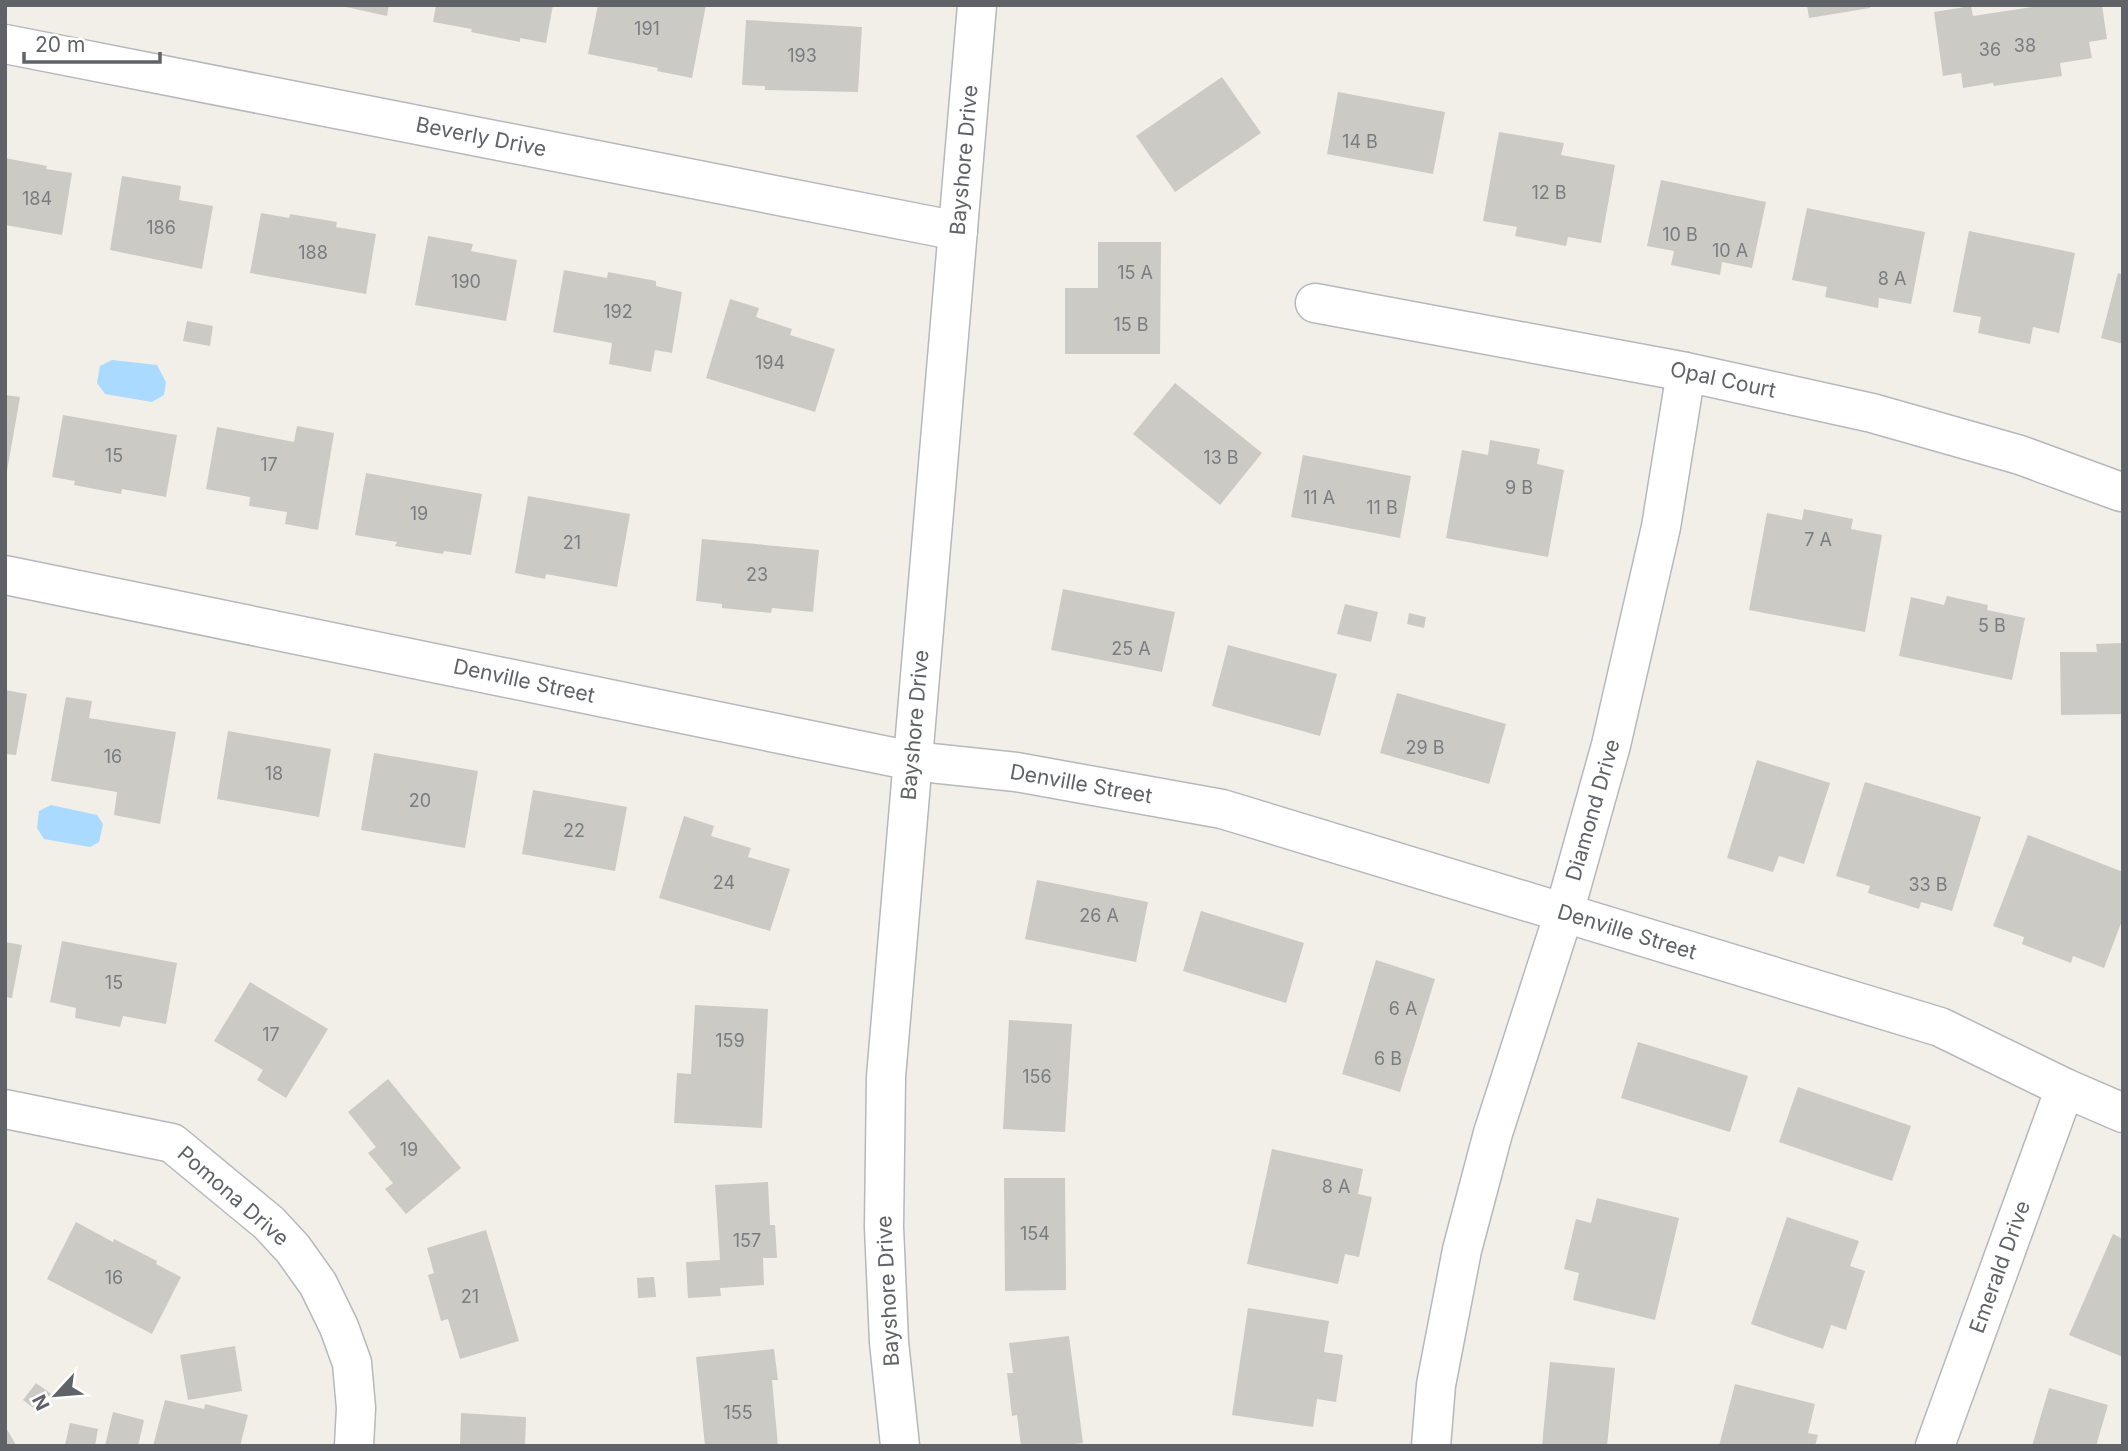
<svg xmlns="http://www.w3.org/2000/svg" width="2128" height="1451" viewBox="0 0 2128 1451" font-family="Inter,sans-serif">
<rect width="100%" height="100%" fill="#f1efe8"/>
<!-- water -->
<g fill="#aadaff">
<path d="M112,360L157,365L166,382L164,395L152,402L105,394L97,383L100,366Z"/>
<path d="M51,805L97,815L103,824L99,842L90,847L44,839L37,828L39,811Z"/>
</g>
<!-- building -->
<g fill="#cccac5">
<path d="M337,5H389L387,16Z"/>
<path d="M436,5H553L546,43L520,38V42L471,32L472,29L433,22Z"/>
<path d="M598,5H706L692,78L657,71L658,68L588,54Z"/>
<path d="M1807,5H1869L1870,8L1809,18Z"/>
<path d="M2046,5H2102L2107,39L2089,42L2092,58L2060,63L2062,76L1994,86L1993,83L1963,88L1961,73L1943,76L1934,12L1971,6L1973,16Z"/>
<path d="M746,20L862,27L858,92L765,90V86L742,85Z"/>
<path d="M1222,77L1261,133L1175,192L1136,136Z"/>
<path d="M1338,92L1445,112L1433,174L1327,154Z"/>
<path d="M1499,132L1564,143L1561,155L1615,165L1601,243L1568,237L1566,246L1515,236L1517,227L1483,221Z"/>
<path d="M5,158L47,166L46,169L72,173L62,235L5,225Z"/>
<path d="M122,176L181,186L179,200L213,206L202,269L110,250Z"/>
<path d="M1661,180L1766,202L1752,268L1722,262L1720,275L1671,265L1674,251L1647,246Z"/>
<path d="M1807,208L1925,232L1911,304L1879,298L1878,308L1825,297L1827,287L1792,280Z"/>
<path d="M261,213L289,218L290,214L337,222L336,227L376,234L366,294L250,273Z"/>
<path d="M1969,231L2075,253L2059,333L2033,327L2030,344L1978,333L1981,317L1953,312Z"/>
<path d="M428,236L473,244L471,251L517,260L506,321L415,305Z"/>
<path d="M1098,242H1161L1160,354H1065V288H1098Z"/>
<path d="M564,270L607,278L608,272L656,281V286L682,292L672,353L655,350L651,372L609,364L612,343L553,332Z"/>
<path d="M2118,273L2123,275V344L2101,338Z"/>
<path d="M730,299L759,308L756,317L792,329L790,335L835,349L815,412L706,378Z"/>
<path d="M187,321L213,326L210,346L183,341Z"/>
<path d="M1175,383L1262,453L1220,505L1133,434Z"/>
<path d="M5,395L20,397L7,471H5Z"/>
<path d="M63,415L177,435L166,497L122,489L121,494L74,485L75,481L52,477Z"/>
<path d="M297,426L334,433L318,530L285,524L287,512L249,506L250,497L206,489L217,427L294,442Z"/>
<path d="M1490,440L1540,449L1537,464L1564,470L1548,557L1446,538L1462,450L1488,455Z"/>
<path d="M1303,455L1411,476L1400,538L1291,517Z"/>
<path d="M366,473L482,494L471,555L444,551L443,554L395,546L397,542L355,535Z"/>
<path d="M528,496L630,514L617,587L546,574L545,579L515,573Z"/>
<path d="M1804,509L1853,519L1851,529L1882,535L1865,632L1749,610L1767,513L1802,520Z"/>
<path d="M702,539L819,550L813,612L772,608L771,613L722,608V604L696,601Z"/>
<path d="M1063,589L1175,612L1162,672L1051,650Z"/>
<path d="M1947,596L1988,605L1987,610L2025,618L2012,680L1899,656L1911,597L1944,605Z"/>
<path d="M1345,604L1378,612L1371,642L1337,634Z"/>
<path d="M1409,613L1426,617L1424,628L1407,624Z"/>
<path d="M2123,643V714L2061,715L2060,652H2097L2096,644Z"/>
<path d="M1228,645L1337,674L1320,736L1212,706Z"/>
<path d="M5,690L27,694L16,755L5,754Z"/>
<path d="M1397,693L1506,724L1489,784L1380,753Z"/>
<path d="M66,697L92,701L89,718L176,732L160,824L114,815L117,792L51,781Z"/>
<path d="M228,731L331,749L319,817L217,799Z"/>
<path d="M374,753L478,771L465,848L361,830Z"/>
<path d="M1757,760L1830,783L1804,864L1779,856L1773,872L1727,858Z"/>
<path d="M1865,782L1981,817L1952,911L1921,902L1919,909L1868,893L1870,886L1836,876Z"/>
<path d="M533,790L627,807L615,871L522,854Z"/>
<path d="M684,816L714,826L711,836L751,848L748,857L790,869L770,931L659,898Z"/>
<path d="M2028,835L2123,872V918L2104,968L2073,956L2071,963L2022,944L2024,937L1993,926Z"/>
<path d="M1037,880L1148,902L1136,962L1025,939Z"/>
<path d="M1201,911L1304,943L1286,1003L1183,971Z"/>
<path d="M62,941L177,963L166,1024L123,1016L120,1027L75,1018L76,1008L50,1002Z"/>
<path d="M5,942L22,945L12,998L5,997Z"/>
<path d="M1376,960L1435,979L1400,1092L1342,1074Z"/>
<path d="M250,982L328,1029L286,1098L257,1080L263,1070L214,1041Z"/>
<path d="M695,1005L768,1009L762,1128L674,1123L677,1073L691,1074Z"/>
<path d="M1009,1020L1072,1024L1065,1132L1003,1129Z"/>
<path d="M1638,1042L1748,1076L1730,1132L1621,1098Z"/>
<path d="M388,1079L461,1168L406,1214L385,1189L393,1183L368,1153L376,1147L348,1112Z"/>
<path d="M1798,1087L1911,1126L1892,1181L1779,1142Z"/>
<path d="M1272,1149L1363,1169L1358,1194L1372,1197L1359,1257L1345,1254L1338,1284L1247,1264Z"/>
<path d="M1004,1178H1065L1066,1290L1005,1291Z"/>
<path d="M768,1182L770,1225H775L777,1258H763L764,1285L720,1288L721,1296L688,1298L686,1262L720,1260L715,1185Z"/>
<path d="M1597,1198L1679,1218L1655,1320L1573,1300L1579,1273L1564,1269L1576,1219L1591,1223Z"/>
<path d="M1787,1217L1859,1241L1850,1266L1865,1271L1846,1330L1831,1325L1823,1349L1751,1324Z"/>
<path d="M76,1222L113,1242L114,1239L157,1261L156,1264L181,1277L152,1334L47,1279Z"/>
<path d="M486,1230L519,1341L460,1359L448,1319L441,1321L428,1275L434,1273L427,1248Z"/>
<path d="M2113,1234L2123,1239V1357L2069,1335Z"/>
<path d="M654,1277L656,1297L638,1298L637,1278Z"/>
<path d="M1248,1308L1329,1321L1324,1352L1343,1355L1336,1402L1317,1399L1313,1427L1232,1415Z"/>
<path d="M1069,1336L1083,1443L1056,1446H1021L1017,1415L1012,1416L1007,1373H1013L1009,1343Z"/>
<path d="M235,1346L242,1391L188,1400L180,1355Z"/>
<path d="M774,1349L778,1380H772L778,1446H705L696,1357Z"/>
<path d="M1550,1362L1615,1368L1607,1446H1542Z"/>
<path d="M36,1383L54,1396L40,1413L23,1400Z"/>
<path d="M1735,1384L1815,1404L1808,1433L1818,1435L1815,1446H1719Z"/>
<path d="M2049,1388L2108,1405L2096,1446H2032Z"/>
<path d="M165,1400L204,1409L205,1404L248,1415L240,1446H153Z"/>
<path d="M113,1412L144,1420L138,1446H105Z"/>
<path d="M461,1413L526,1417L525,1446H460Z"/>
<path d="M70,1423L98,1429L95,1446L65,1445Z"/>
<path d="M5,1426L16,1445L14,1446H5Z"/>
</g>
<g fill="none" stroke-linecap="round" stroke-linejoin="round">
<!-- minor casing -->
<g stroke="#b5b8bc" stroke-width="41">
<g id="minor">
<path d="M5,44L958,231"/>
<path d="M1315,303L1686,372L1872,413L2020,455L2121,492"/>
<path d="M5,575L912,761L1016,772L1222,809L1940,1027L2065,1088L2123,1113"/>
<path d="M5,1109L172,1143L269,1223L293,1249L318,1284L339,1327L352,1363L356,1408L354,1446"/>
<path d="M900,1446L889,1342L884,1227L886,1077L977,5"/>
<path d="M1431,1446L1436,1385L1462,1250L1493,1133L1564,913L1611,745L1661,527L1686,372"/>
<path d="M1935,1446L2065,1088"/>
</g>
</g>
<!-- minor -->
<use href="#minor" stroke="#fff" stroke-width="38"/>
</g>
<g text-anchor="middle" stroke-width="6" stroke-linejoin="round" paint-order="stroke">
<!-- number labels -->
<g font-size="18" fill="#7a7d7f">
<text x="647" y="35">191</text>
<text x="2025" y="52">38</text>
<text x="1990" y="56">36</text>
<text x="802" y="62">193</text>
<text x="1360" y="148">14 B</text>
<text x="1549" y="199">12 B</text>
<text x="37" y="205">184</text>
<text x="161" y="234">186</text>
<text x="1680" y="241">10 B</text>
<text x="1730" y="257">10 A</text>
<text x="313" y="259">188</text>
<text x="1135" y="279">15 A</text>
<text x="1892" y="285">8 A</text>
<text x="466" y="288">190</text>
<text x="618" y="318">192</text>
<text x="1131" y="331">15 B</text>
<text x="770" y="369">194</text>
<text x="114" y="462">15</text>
<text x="1221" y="464">13 B</text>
<text x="269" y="471">17</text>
<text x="1519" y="494">9 B</text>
<text x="1319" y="504">11 A</text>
<text x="1382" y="514">11 B</text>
<text x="419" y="520">19</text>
<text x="1818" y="546">7 A</text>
<text x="572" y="549">21</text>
<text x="757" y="581">23</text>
<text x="1992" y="632">5 B</text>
<text x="1131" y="655">25 A</text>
<text x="1425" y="754">29 B</text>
<text x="113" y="763">16</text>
<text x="274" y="780">18</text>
<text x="420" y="807">20</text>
<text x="574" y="837">22</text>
<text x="724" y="889">24</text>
<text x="1928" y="891">33 B</text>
<text x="1099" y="922">26 A</text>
<text x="114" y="989">15</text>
<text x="1403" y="1015">6 A</text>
<text x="271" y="1041">17</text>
<text x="730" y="1047">159</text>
<text x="1388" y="1065">6 B</text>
<text x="1037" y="1083">156</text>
<text x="409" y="1156">19</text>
<text x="1336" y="1193">8 A</text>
<text x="1035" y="1240">154</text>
<text x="747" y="1247">157</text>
<text x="114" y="1284">16</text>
<text x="470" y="1303">21</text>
<text x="738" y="1419">155</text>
</g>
<!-- street labels -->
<g font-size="21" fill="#5f6368" stroke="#fff">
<text transform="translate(481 137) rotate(11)" y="7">Beverly Drive</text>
<text transform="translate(964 160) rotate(-85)" y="7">Bayshore Drive</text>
<text transform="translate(1723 380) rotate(12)" y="7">Opal Court</text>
<text transform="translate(524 681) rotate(12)" y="7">Denville Street</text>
<text transform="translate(915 725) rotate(-85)" y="7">Bayshore Drive</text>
<text transform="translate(1081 784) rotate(10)" y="7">Denville Street</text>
<text transform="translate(1593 810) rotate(-74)" y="7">Diamond Drive</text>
<text transform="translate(1627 932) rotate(17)" y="7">Denville Street</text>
<text transform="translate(233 1196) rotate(41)" y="7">Pomona Drive</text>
<text transform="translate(2000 1267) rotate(-70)" y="7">Emerald Drive</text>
<text transform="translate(888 1291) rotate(-93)" y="7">Bayshore Drive</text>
</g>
</g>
<!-- border -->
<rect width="2128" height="1451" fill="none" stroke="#5f6368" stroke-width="14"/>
<!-- north arrow -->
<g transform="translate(56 1395) rotate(244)" stroke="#ffffff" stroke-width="5" paint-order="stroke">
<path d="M0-5L12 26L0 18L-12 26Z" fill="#5f6368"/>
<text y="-10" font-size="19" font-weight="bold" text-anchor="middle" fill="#5f6368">N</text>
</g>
<!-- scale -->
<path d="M24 52v10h136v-10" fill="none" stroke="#5f6368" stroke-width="3.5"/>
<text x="35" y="52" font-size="21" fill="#5f6368" stroke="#ffffff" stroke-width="5" paint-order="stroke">20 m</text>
</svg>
